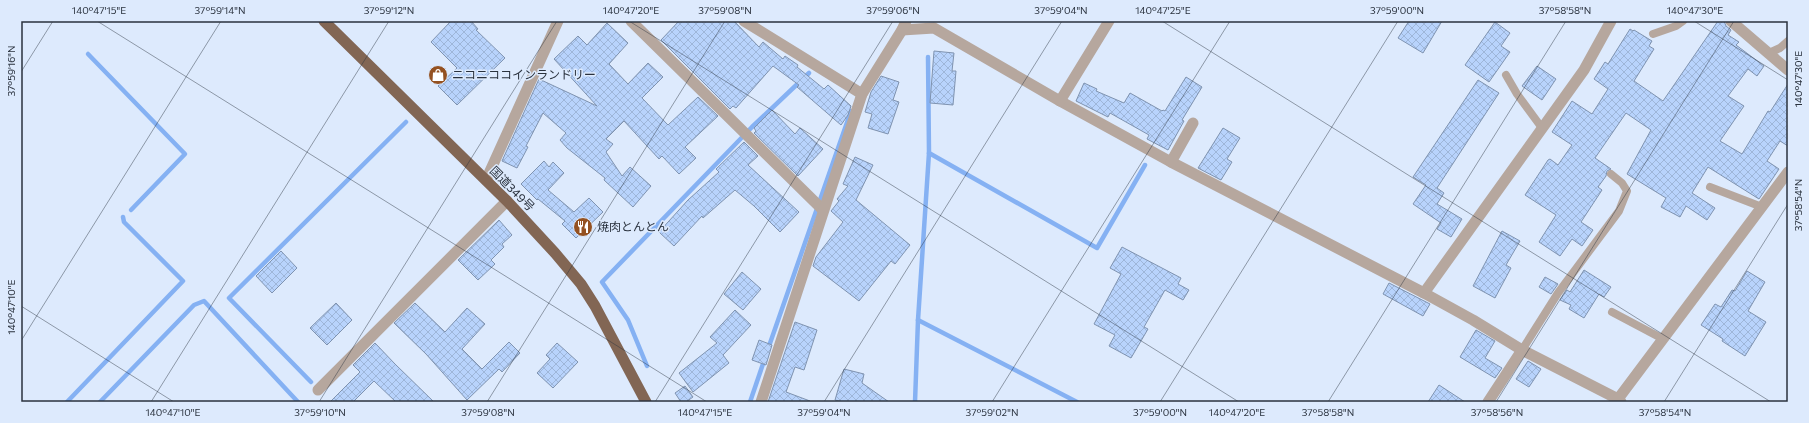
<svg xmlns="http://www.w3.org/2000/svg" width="1809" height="423" viewBox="0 0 1809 423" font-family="Commissioner,'Noto Sans JP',sans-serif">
<defs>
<pattern id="building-cross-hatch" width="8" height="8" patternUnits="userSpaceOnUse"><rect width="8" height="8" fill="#b8d3fc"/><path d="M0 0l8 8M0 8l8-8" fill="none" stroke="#9eb6d9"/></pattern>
</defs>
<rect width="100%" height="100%" fill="#ddeafd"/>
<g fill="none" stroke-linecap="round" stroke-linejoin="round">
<!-- stream -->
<g stroke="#85b1f3" stroke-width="4.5">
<path d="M88,54L185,154L131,210"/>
<path d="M929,153L1097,248L1145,165"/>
<path d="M918,320L1077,402"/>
<path d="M768,349L851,111"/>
<path d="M647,366L628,320L602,282L752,127L809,73"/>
<path d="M311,382L229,298L406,122"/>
<path d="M67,402L183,281L124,222L123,217"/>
<path d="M100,402L194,305L204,301L298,402"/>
<path d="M750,402L765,358"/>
<path d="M915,402L918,320L929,153L928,57"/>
</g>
</g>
<!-- building -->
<g fill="url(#building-cross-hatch)" stroke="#7f93b0">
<path d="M451,21H471L478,29L476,30L505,58L457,105L438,86L457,68L431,42Z"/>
<path d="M679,21H734L759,47L763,42L783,59L785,56L798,65L797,67L824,89L828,85L851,106L848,115L841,125L797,87L799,85L773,66L736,108L733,106L730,109L661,40Z"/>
<path d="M1409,21H1442L1423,53L1398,38Z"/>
<path d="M1718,21H1724L1726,26L1731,30L1728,35L1739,42L1736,45L1764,66L1757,76L1748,69L1728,96L1744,106L1720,141L1742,154L1768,111L1770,112L1788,84V146L1780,141L1767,161L1779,169L1759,199L1708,167L1692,193L1715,208L1707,220L1686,206L1680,217L1661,207L1666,198L1627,174L1651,130L1626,113L1595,158L1611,169L1607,171L1606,176L1598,187L1602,190L1581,222L1593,230L1582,246L1572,239L1560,256L1539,242L1556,215L1525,195L1548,160L1550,159L1558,165L1572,145L1552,132L1572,101L1592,114L1608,89L1594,79L1605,62L1608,64L1630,29L1633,31L1634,30L1652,41L1649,46L1654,49L1634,81L1663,101Z"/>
<path d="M1495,22L1510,33L1501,46L1510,52L1489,82L1465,65Z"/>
<path d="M607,23L628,43L609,64L628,84L648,63L663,77L642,98L668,125L698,97L718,116L685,147L696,158L679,174L662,156L659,159L624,121L606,139L613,144L606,152L622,176L630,167L651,186L633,207L604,180L605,178L567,148L560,140L566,133L543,113L526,146L528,147L517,168L502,161L539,79L597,106L554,59L578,36L587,45Z"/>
<path d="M934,51L954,53L952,71H956L953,105L930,103Z"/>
<path d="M1537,66L1556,79L1542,100L1522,86Z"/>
<path d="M881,76L899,82L893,100L899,102L888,134L868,128L872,114L865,112L871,92Z"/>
<path d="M1186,77L1202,87L1182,120L1184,121L1168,150L1147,139L1149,135L1110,113L1108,117L1076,101L1084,83L1097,89L1096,91L1124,103L1130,93L1162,111L1163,110L1165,111Z"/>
<path d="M1478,80L1499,93L1437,188L1444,193L1437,204L1462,219L1451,237L1437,229L1441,223L1413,204L1426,185L1413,177Z"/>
<path d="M772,110L795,134L800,128L823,149L798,176L754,133L756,131L754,128Z"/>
<path d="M1223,128L1240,138L1227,159L1232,162L1221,180L1198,168Z"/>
<path d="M744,142L758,156L748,165L799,212L780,232L754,206L735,190L703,218L702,216L674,246L659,232L688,200L719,172L716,169Z"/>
<path d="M855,157L873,165L856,200L910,245L895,264L891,261L859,301L813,266L816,257L843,222L831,211L839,201L837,199L848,186L843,184Z"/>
<path d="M544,161L549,167L553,162L564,173L548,190L574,212L589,198L603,212L576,238L562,224L565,221L538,199L537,200L521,184Z"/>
<path d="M499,220L512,235L502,244L504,247L491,260L495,264L478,280L458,260Z"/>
<path d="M1502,231L1520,241L1506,265L1511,268L1495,298L1473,286Z"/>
<path d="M1122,247L1181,278L1178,284L1189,290L1183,300L1165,290L1144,327L1148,329L1131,358L1109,346L1115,335L1094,324L1121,274L1110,268Z"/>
<path d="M281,251L297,268L272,293L256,276Z"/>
<path d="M1584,270L1611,287L1604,297L1599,294L1584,318L1569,309L1571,305L1560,300L1567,290L1570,292Z"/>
<path d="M1747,271L1765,282L1748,311L1766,322L1745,356L1722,341L1723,339L1701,325L1715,304L1721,307L1732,290L1735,291Z"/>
<path d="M742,272L761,289L743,310L724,294Z"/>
<path d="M1545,277L1558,284L1551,294L1539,287Z"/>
<path d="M1389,283L1430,304L1423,316L1383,294Z"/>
<path d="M336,303L352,320L327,345L310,328Z"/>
<path d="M415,303L445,332L467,308L485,324L462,349L482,369L509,342L520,353L502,372L499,369L467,400L426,354L394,323Z"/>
<path d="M735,310L751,325L723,355L729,363L693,392L679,373L717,343L710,337Z"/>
<path d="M795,322L817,330L804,370L795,367L786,392L810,401V402H768Z"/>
<path d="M1476,330L1495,341L1485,358L1502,368L1495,378L1460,357Z"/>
<path d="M759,340L772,345L766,365L752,360Z"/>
<path d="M375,343L395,364L434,402H396L374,381L353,402H330L360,372L353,365Z"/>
<path d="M557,343L578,362L553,388L537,373L550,359L546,355Z"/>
<path d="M1528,361L1541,369L1529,387L1516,379Z"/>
<path d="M844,369L864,374L862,383L889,402H843L835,400Z"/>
<path d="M1439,385L1465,402H1428Z"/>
<path d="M685,386L693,397L686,402H681L675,393Z"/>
</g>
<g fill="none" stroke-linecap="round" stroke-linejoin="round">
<!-- service -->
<g stroke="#b6a79e" stroke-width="8">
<path d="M1653,34L1676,26L1683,21"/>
<path d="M1769,53L1780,48L1788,41"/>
<path d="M1506,75L1517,94L1542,128"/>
<path d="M1710,187L1762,207"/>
<path d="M1612,312L1663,339"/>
<path d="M1522,350L1558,293L1619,211L1627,191L1622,183L1611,174"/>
</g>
<!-- minor -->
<g stroke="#b6a79e" stroke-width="11">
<path d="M631,21L823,210"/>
<path d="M744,21L862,94"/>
<path d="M1731,21L1788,70"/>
<path d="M902,30L934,28L1060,101L1171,162L1424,293L1473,320L1522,350L1618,399L1621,402"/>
<path d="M1060,101L1109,21"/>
<path d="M1171,162L1193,123"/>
<path d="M486,180L558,21"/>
<path d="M1424,293L1584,70L1611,21"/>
<path d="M318,390L507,201"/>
<path d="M1618,399L1788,172"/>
<path d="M761,402L862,94L902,30L906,21"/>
<path d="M1488,402L1522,350"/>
</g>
<!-- trunk -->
<path stroke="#826654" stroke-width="11" d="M324,21L507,201L555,253L581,284L595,306L646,402"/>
</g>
<!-- ticks -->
<path fill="none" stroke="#2a323e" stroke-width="1" stroke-opacity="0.45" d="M97,21L707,402M629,21L1239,402M1162,21L1771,402M1694,21L1788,80M21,72L53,21M21,306L174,402M21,341L221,21M151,402L389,21M319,402L557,21M487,402L725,21M655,402L893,21M824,402L1062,21M992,402L1230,21M1160,402L1398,21M1328,402L1566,21M1496,402L1734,21M1664,402L1788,204"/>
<!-- icons -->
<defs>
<g id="shop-disc" transform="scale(1)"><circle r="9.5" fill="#945121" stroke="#ddeafd"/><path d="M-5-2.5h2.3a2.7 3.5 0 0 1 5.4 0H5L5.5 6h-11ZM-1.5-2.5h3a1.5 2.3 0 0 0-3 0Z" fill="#fff"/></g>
<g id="restaurant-disc" transform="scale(1)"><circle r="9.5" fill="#945121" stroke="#ddeafd"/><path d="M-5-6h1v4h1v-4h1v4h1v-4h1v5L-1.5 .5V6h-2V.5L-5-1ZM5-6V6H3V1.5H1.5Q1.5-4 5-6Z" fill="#fff"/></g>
</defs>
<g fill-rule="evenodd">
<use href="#shop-disc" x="438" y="75"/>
<use href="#restaurant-disc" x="583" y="227"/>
</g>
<g text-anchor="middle" stroke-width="3" stroke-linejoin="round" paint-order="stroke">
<!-- poi labels -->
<g font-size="12" fill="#2a323e" stroke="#ddeafd" text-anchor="start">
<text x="452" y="79">ニコニココインランドリー</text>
<text x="597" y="231">焼肉とんとん</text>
</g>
<!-- street labels -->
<g font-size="12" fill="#2a323e" stroke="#ddeafd">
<text transform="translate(512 189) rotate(45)" y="4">国道349号</text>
</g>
</g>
<!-- border -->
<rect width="1809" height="423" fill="none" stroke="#ddeafd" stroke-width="44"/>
<rect x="22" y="22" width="1765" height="379" fill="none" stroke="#2a323e" stroke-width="1.5"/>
<g font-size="10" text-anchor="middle" fill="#2a323e">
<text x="99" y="14">140°47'15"E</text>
<text x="220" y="14">37°59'14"N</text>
<text x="389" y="14">37°59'12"N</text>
<text x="631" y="14">140°47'20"E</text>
<text x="725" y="14">37°59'08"N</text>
<text x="893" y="14">37°59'06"N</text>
<text x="1061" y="14">37°59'04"N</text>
<text x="1163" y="14">140°47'25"E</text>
<text x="1397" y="14">37°59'00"N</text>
<text x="1565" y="14">37°58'58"N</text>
<text x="1695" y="14">140°47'30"E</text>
<text transform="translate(11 71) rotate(-90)" y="4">37°59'16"N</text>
<text transform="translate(1798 79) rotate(-90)" y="4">140°47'30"E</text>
<text transform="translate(1798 205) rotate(-90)" y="4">37°58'54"N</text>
<text transform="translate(11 307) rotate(-90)" y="4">140°47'10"E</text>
<text x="173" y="416">140°47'10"E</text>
<text x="320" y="416">37°59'10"N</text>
<text x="488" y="416">37°59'08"N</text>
<text x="705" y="416">140°47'15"E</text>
<text x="824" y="416">37°59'04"N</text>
<text x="992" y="416">37°59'02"N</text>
<text x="1160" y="416">37°59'00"N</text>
<text x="1237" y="416">140°47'20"E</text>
<text x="1328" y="416">37°58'58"N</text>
<text x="1497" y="416">37°58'56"N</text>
<text x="1665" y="416">37°58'54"N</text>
</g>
</svg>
